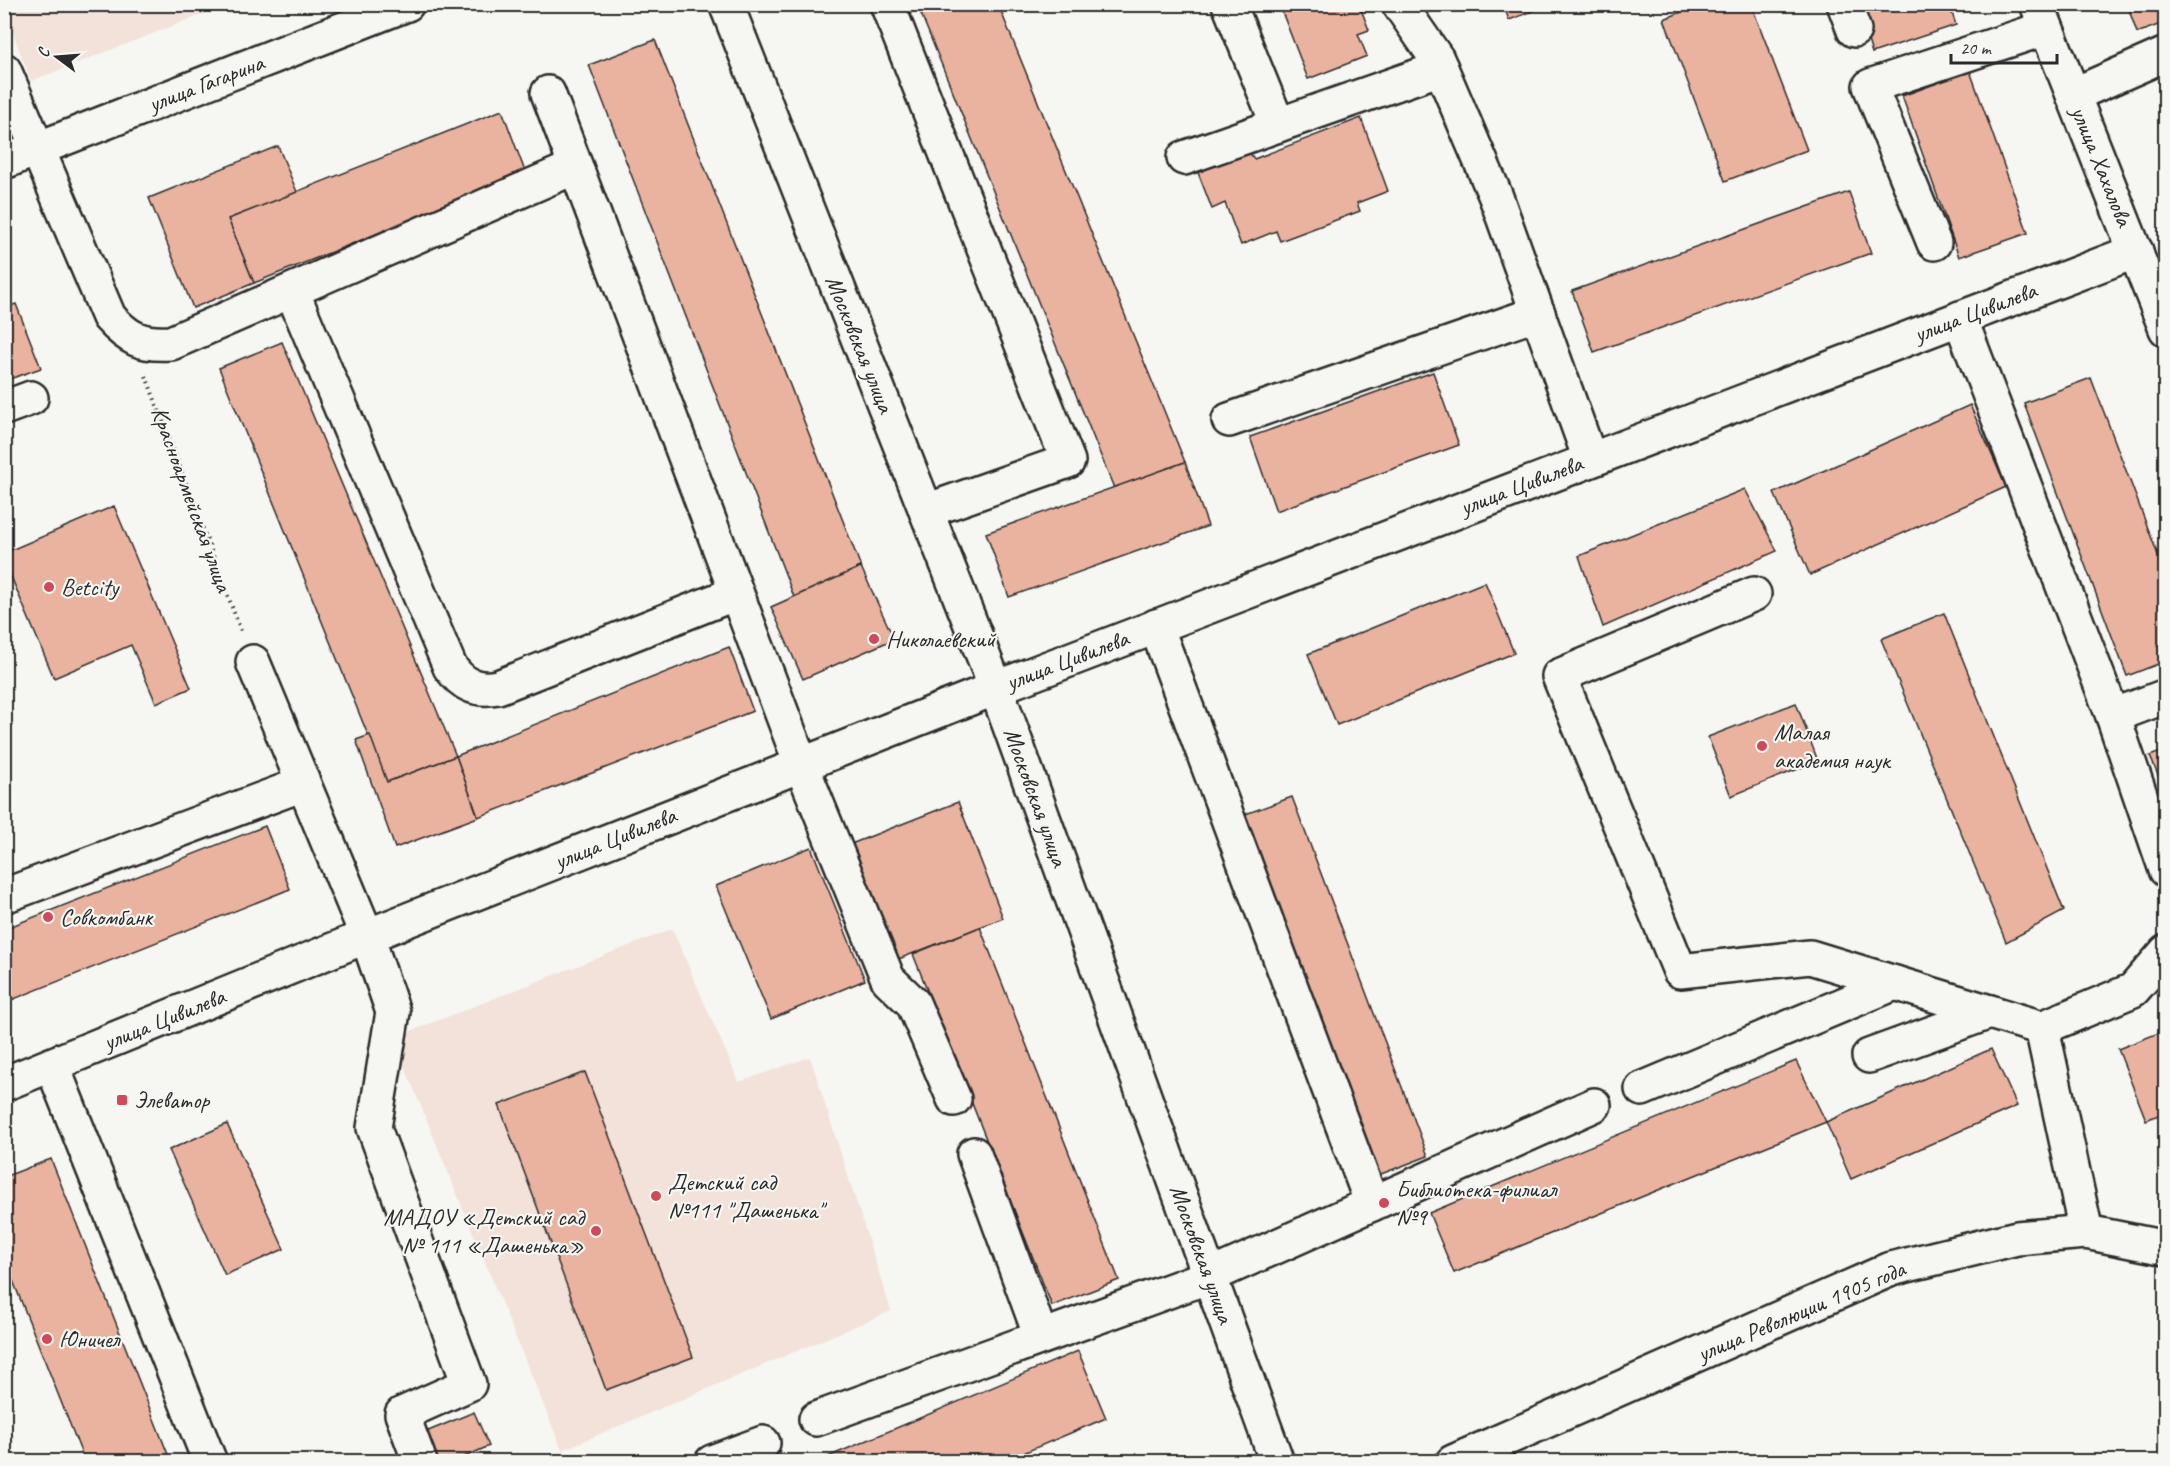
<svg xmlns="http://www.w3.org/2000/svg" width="2170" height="1466" viewBox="0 0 2170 1466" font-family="Caveat,sans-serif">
<rect width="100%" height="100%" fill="#f6f6f2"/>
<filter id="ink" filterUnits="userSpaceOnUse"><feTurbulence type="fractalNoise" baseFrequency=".0167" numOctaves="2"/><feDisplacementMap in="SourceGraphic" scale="12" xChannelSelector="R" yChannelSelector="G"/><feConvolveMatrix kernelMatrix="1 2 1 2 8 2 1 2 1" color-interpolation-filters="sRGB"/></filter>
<g filter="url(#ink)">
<!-- built -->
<g fill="#f2e2d9">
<path d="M5,4H226V5L31,81L5,12Z"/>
<path d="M672,929L739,1082L810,1057L891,1311L562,1450L393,1038Z"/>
</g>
<!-- building -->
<g fill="#eab39f" stroke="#2b2b2b" stroke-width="1.5">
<path d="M917,4H998L1185,462L1114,488Z"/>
<path d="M1279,4H1359L1369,30L1358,34L1367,56L1308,79Z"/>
<path d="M1503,4H1552L1509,20Z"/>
<path d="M1702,4H1751L1807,150L1725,181L1664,19Z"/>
<path d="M1856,4H1949L1956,25L1872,53Z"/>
<path d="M2127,4H2166V22L2137,33Z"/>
<path d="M655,40L861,567L794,597L589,65Z"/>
<path d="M1970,71L2028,233L1959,257L1902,96Z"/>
<path d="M2166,105V119L2161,106Z"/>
<path d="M502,110L526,174L254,283L228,219Z"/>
<path d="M1361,118L1388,191L1357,203L1360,211L1280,241L1276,231L1241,245L1225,203L1212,209L1197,170L1248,150L1254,159Z"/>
<path d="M278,146L297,192L228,219L254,283L193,308L149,198Z"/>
<path d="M1849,192L1871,253L1594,352L1572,291Z"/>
<path d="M16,304L41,368L4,381V308Z"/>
<path d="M282,342L456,756L387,782L219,368Z"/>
<path d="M1433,372L1459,445L1276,511L1250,437Z"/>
<path d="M2091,378L2166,576V661L2127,676L2024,403Z"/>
<path d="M1970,405L2006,487L1810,575L1774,493Z"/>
<path d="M1185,462L1208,526L1009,597L986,533Z"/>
<path d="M1745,489L1777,551L1603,627L1579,556Z"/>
<path d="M114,506L191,688L156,703L131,645L54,678L4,560V553Z"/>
<path d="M861,567L894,639L803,679L771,607Z"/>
<path d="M1485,582L1514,653L1337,725L1308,654Z"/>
<path d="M1944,613L2064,911L2006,942L1881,639Z"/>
<path d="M729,647L753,711L478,817L456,756Z"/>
<path d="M1796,703L1818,761L1731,796L1708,737Z"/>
<path d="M370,735L387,782L456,756L478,817L395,848L356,740Z"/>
<path d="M2166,750V795L2150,756Z"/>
<path d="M1292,797L1428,1156L1368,1179L1232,819Z"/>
<path d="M958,802L1003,918L891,962L846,846Z"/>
<path d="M265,826L290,889L4,1003V929Z"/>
<path d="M811,847L865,980L771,1019L716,886Z"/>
<path d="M980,927L1119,1280L1052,1306L913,954Z"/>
<path d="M2166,1030V1112L2146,1120L2118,1049Z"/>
<path d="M1991,1049L2017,1106L1851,1179L1826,1122Z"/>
<path d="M1796,1061L1826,1122L1454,1273L1429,1213Z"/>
<path d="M585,1072L693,1357L606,1390L499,1105Z"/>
<path d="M227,1124L284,1249L225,1275L169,1150Z"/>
<path d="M51,1159L171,1462H85L4,1258V1177Z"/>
<path d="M1078,1351L1106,1418L1002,1462H816Z"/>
<path d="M474,1412L489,1446L453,1462H438L426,1432Z"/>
</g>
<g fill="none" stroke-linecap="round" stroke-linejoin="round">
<!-- minor casing -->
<g stroke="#2b2b2b" stroke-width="38">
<g id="minor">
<path d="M726,4L996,688L1277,1462"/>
<path d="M887,4L1068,461L926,511"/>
<path d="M1229,4L1278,125"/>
<path d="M1399,4L1437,59L1496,197L1590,459"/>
<path d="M1844,4L1854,30"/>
<path d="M2037,4L2166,329"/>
<path d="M4,70L109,317C129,339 141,345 171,343L575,167"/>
<path d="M548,93L801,764L888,979L913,1003L954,1099"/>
<path d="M2073,95L2166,54"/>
<path d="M1184,158L1441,68"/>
<path d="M4,162L407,4"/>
<path d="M1934,243L1870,86L2046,28"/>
<path d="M292,291L450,667C463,685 476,691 498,687L736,593"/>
<path d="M1960,318L2113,716L2166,870"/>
<path d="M4,408L31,398"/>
<path d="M1229,420L1538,313"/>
<path d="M1754,594L1559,676L1680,971L1810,957L2042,1028"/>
<path d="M1156,626L1372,1204"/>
<path d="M253,662L367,936L393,1012L374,1128L469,1384L402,1414L420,1462"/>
<path d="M2113,716L2166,696"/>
<path d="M4,896L303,784"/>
<path d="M1869,1056L1990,1012"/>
<path d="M52,1065L210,1462"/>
<path d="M4,1084L367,936L996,688L2136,251"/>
<path d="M1642,1089L1895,983"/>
<path d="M974,1154L1041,1337"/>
<path d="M2086,1232L2042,1028L2133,990L2166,952"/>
<path d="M816,1419L1210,1276L1594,1105"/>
<path d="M712,1462L763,1443"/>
</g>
</g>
<!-- major casing -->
<g stroke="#2b2b2b" stroke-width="38">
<path id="major" d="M1453,1462L1891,1269L2017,1238L2086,1232L2166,1248"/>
</g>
<!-- path -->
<path stroke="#2b2b2b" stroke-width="4" stroke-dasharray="1.5 4.5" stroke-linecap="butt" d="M146,376L241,631"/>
<!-- minor -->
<use href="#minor" stroke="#f6f6f2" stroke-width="33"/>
<!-- major -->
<use href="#major" stroke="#f6f6f2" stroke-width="33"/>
</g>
</g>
<!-- markers -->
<g fill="#d1495b" stroke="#f6f6f2" stroke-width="2">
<circle cx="49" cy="587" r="6"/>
<circle cx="874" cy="639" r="6"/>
<circle cx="1762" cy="746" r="6"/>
<circle cx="48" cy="917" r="6"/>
<rect x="116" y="1094" width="12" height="12" rx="3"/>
<circle cx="656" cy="1196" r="6"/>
<circle cx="1384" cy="1203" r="6"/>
<circle cx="596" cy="1231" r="6"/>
<circle cx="47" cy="1339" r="6"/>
</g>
<g text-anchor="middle" stroke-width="4.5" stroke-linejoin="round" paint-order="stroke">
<!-- street labels -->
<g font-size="24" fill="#2b2b2b" stroke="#f6f6f2">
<text transform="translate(206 83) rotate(-21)" y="8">улица Гагарина</text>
<text transform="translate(2102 166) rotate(68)" y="8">улица Хахалова</text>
<text transform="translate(1975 312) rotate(-21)" y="8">улица Цивилева</text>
<text transform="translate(860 344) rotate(68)" y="8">Московская улица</text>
<text transform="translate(1521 485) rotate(-21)" y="8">улица Цивилева</text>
<text transform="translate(192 499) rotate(70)" y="8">Красноармейская улица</text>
<text transform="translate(1067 660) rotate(-21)" y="8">улица Цивилева</text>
<text transform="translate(1036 797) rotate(70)" y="8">Московская улица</text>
<text transform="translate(615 838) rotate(-22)" y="8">улица Цивилева</text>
<text transform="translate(164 1019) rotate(-22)" y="8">улица Цивилева</text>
<text transform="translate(1202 1254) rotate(70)" y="8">Московская улица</text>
<text transform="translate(1801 1311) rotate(-23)" y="8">улица Революции 1905 года</text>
</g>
<!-- poi labels -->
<g font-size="24" fill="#2b2b2b" stroke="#f6f6f2" text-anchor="start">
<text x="61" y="595">Betcity</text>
<text x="886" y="647">Николаевский</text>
<text x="1774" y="740">Малая<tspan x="1774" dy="28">академия наук</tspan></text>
<text x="60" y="925">Совкомбанк</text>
<text x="134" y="1108">Элеватор</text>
<text x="668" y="1190">Детский сад<tspan x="668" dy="28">№111 "Дашенька"</tspan></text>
<text x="1396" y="1197">Библиотека-филиал<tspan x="1396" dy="28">№9</tspan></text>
<text x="584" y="1225" text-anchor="end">МАДОУ «Детский сад<tspan x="584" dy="28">№ 111 «Дашенька»</tspan></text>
<text x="59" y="1347">Юничел</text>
</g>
</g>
<!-- margin -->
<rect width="2170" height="1466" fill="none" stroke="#f6f6f2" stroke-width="24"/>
<rect x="12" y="12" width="2146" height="1442" fill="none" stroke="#2b2b2b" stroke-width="2" filter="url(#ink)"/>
<!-- north arrow -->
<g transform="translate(57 57) rotate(286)" stroke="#f6f6f2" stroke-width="4.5" paint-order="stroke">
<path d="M0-4.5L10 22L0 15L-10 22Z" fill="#2b2b2b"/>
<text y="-9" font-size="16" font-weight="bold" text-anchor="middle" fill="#2b2b2b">С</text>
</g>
<!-- scale -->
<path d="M1951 54v9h106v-9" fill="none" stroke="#2b2b2b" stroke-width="3"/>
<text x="1960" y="54" font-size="18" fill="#2b2b2b" stroke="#f6f6f2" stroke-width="4.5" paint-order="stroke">20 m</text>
</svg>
